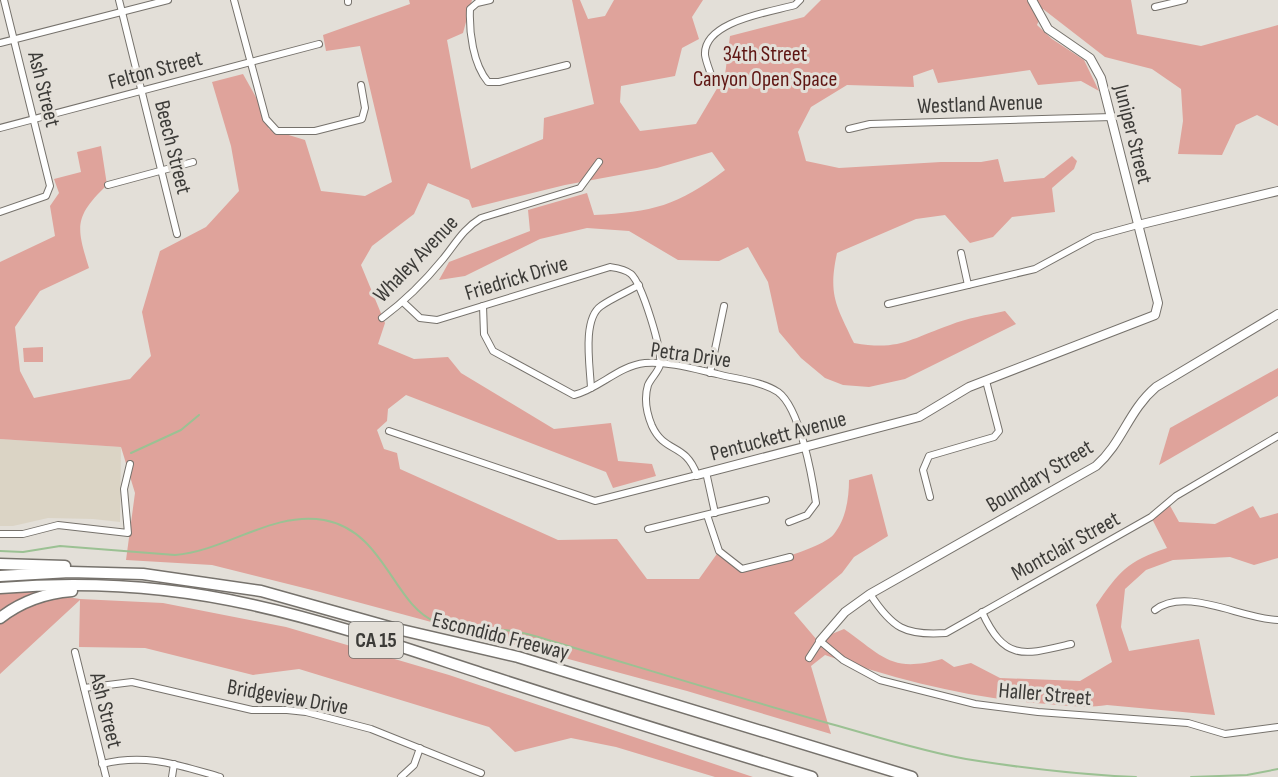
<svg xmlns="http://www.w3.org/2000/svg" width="1278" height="777" viewBox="0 0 1278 777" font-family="'Sofia Sans Condensed',sans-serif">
<rect width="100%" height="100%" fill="#e3dfd8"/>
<!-- built -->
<path fill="#dbd4c5" d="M0,439L121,447L120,522L93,519L48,518L13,526H0Z"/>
<!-- green -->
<g fill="#dfa39b">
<path d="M409,0H472L463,33L447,40L471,169L543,139L544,118L594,104L572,0H580L588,19L605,16L614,0H703L692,17L699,39L682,48L675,76L621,86L620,102L640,131L696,124L725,75L730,36L804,17L821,0H1131L1137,34L1201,46L1278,25V126L1257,115L1236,125L1222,155L1178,154L1183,121L1181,89L1152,69L1105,57L1043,9L1037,25L1052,39L1084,60L1099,91L1081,81L1038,85L1030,70L938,83L933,69L913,76L914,87L847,85L811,107L798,132L806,161L839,168L941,162H981L998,159L1004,182L1044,178L1072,156L1077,161L1074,169L1052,188L1055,212L1012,217L993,237L970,243L945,215L916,219L837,253C828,295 836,305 854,343C899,351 910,339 950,325C967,318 987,315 1005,311L1016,324L905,379L869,387L843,385L825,378L801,358L779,332L768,282L748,247L719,261L678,260L629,231L587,228L540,239L465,276L439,280L449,262L530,231L528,210L587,193L594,215C653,212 677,206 725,170L712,152L657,168L565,185L472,208L469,200L428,183L414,214L372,246L361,265L385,323L378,344L414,359L448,357L461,373L554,429L611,423L618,461L652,464L656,476L613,488L606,472L406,395L388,409L387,421L377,430L384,449L397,453L400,469L558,540L617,539L647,579H699L719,551L742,569C761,564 822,549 834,534C846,519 849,498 849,480L872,474L888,536L854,557L842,573L794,613L817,640L844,629C884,657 891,673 942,659L954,667L971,663L1000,678L1080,681L1112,662L1096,605C1120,571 1126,562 1167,548L1151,517L1168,502L1179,522L1215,524L1253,506L1260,518L1278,513V558L1254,565L1230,557L1173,560L1146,570L1125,589L1121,627L1129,651L1199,639L1215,715L1107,705C1087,708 1068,706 1048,704C972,699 897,680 825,655L811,666L831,734L687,691L320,592L212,565L126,560L135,493L121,447L0,439V262L55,236L50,206L59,193L54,179L81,172L77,152L101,146L107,185C74,217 76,226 89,268L40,291L15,327L20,371L34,398L130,379L151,356L142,312L160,251L206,227L239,191L231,146L212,82L243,74L257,99L269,129L305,140L321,191L365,196L392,182L360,46L326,51L323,35L410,4Z"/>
<path d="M43,347V362H24L23,348Z"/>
<path d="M1278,368V396L1159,465L1170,428Z"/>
<path d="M30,591L80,599L163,603L286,627L449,675L753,777H715L616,747L571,738L515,752L489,727L299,669L253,675L145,648L79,647L80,600L0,674V593Z"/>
</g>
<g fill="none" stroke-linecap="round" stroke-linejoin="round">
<!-- stream -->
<g stroke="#9bc193" stroke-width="2">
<path d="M131,453L181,430L199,415"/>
<path d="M0,551L23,552L60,546L175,555C226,551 272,511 324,520C385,531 393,605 436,622C457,630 481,627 503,630C518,631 533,635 548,640C642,668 736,697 831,724C875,736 921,751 966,759C1022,768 1079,775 1136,777"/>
<path d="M1191,777L1247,775L1278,769"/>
</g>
<!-- street casing -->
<g stroke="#76726c" stroke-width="8">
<g id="street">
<path d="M119,0L177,234"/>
<path d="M234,0L266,119L277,131H315L362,119L365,108L361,85"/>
<path d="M348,0V2"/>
<path d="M490,0L477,3L470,9C469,32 473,64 488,82H499L567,65"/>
<path d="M1155,7L1184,0"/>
<path d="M0,43L168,0"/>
<path d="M712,78C710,71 706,62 705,55C703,21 771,12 795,5L800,0"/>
<path d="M0,128L319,44"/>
<path d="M849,129L870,124L1112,117"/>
<path d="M108,185L193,162"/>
<path d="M0,212L46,196L50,186L4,0"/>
<path d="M961,253L968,285"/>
<path d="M888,304L1035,269L1094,237L1138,225"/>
<path d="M483,306L484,334L493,351L574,395C599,389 618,366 645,363C667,361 695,369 717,374C736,379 761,381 778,392C800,408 812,476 816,503L807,515L789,522"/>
<path d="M382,318C405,301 425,281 443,259C456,243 463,229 481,218L580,188L599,162"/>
<path d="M710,373L724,306"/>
<path d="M591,388C590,366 582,319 601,306C612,298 627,292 639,285"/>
<path d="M389,431L595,501L697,475C685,442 665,454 652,426C647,414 644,398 648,385C651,378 658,372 660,365C663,352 642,284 631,274C625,269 617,268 610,267L437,320L420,318L403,302"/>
<path d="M706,472L715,513"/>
<path d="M930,497L923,470L929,456L994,437L999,431L986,381"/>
<path d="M707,515L719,551L742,569L790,557"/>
<path d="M648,529L766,500"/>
<path d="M0,534H23L58,525L128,533L124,489L130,464"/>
<path d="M870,594C892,628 905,636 946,633L1151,517L1176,496L1278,436"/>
<path d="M1155,610C1186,586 1241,619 1278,620"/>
<path d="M982,612C1005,662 1024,655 1071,644"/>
<path d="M75,652L106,777"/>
<path d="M809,658L820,641L843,660L880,680L975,704L1038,712L1188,723L1225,734L1278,727"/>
<path d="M84,688L132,682L252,710H287L306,712L371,729L481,773"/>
<path d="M102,764C146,753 178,765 220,777"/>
<path d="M172,777L174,764"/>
<path d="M401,777L414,765L420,748"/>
</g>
</g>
<!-- secondary casing -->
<g stroke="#76726c" stroke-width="10">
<g id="secondary">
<path d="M1138,225L1278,191"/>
<path d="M697,475L919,417L969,387L1155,315L1158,303L1101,78L1090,58L1048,29L1032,0"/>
<path d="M820,641L845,612L870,594L1096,466C1123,442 1128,411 1156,387L1278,314"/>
</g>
</g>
<!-- highway casing -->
<g stroke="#76726c" stroke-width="13">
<g id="highway">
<path d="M0,564L65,566"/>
<path d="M0,576L70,572L143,574L261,591L393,628L518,657L912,777"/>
<path d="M0,588C84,581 170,586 253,605C335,623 416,652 496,678C601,712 706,745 812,777"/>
<path d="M0,618C22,601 45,593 72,591"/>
</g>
</g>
<!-- street -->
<use href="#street" stroke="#fff" stroke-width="6"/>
<!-- secondary -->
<use href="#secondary" stroke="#fff" stroke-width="8"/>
<!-- highway -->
<use href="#highway" stroke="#fff" stroke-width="10"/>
</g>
<g text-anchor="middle" stroke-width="6" stroke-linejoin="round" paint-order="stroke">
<!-- shield labels -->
<rect fill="#e3dfd8" stroke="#6e6c68" stroke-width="1.5" x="349" y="622" width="54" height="36" rx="4.5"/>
<g font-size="21" font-weight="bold" fill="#3c3b38">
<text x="376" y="647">CA 15</text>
</g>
<!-- park labels -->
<g font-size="22" fill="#5f1613" stroke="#e3dfd8">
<text x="765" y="61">34th Street<tspan x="765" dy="25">Canyon Open Space</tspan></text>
</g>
<!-- street labels -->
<g font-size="22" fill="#3c3b38" stroke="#e3dfd8">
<text transform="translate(155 69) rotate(-15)" y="8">Felton Street</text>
<text transform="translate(45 89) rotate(76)" y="8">Ash Street</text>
<text transform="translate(980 103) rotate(-2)" y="8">Westland Avenue</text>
<text transform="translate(1134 134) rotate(76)" y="8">Juniper Street</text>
<text transform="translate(174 147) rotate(76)" y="8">Beech Street</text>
<text transform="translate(415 258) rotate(-46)" y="8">Whaley Avenue</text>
<text transform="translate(516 277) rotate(-17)" y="8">Friedrick Drive</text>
<text transform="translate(691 354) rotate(8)" y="8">Petra Drive</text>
<text transform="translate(778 435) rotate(-15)" y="8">Pentuckett Avenue</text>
<text transform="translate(1039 475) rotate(-31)" y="8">Boundary Street</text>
<text transform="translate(1065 545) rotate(-29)" y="8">Montclair Street</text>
<text transform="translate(501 635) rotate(14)" y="8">Escondido Freeway</text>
<text transform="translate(1045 693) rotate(5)" y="8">Haller Street</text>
<text transform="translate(288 696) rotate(10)" y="8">Bridgeview Drive</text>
<text transform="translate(107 710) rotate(76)" y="8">Ash Street</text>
</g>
</g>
</svg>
